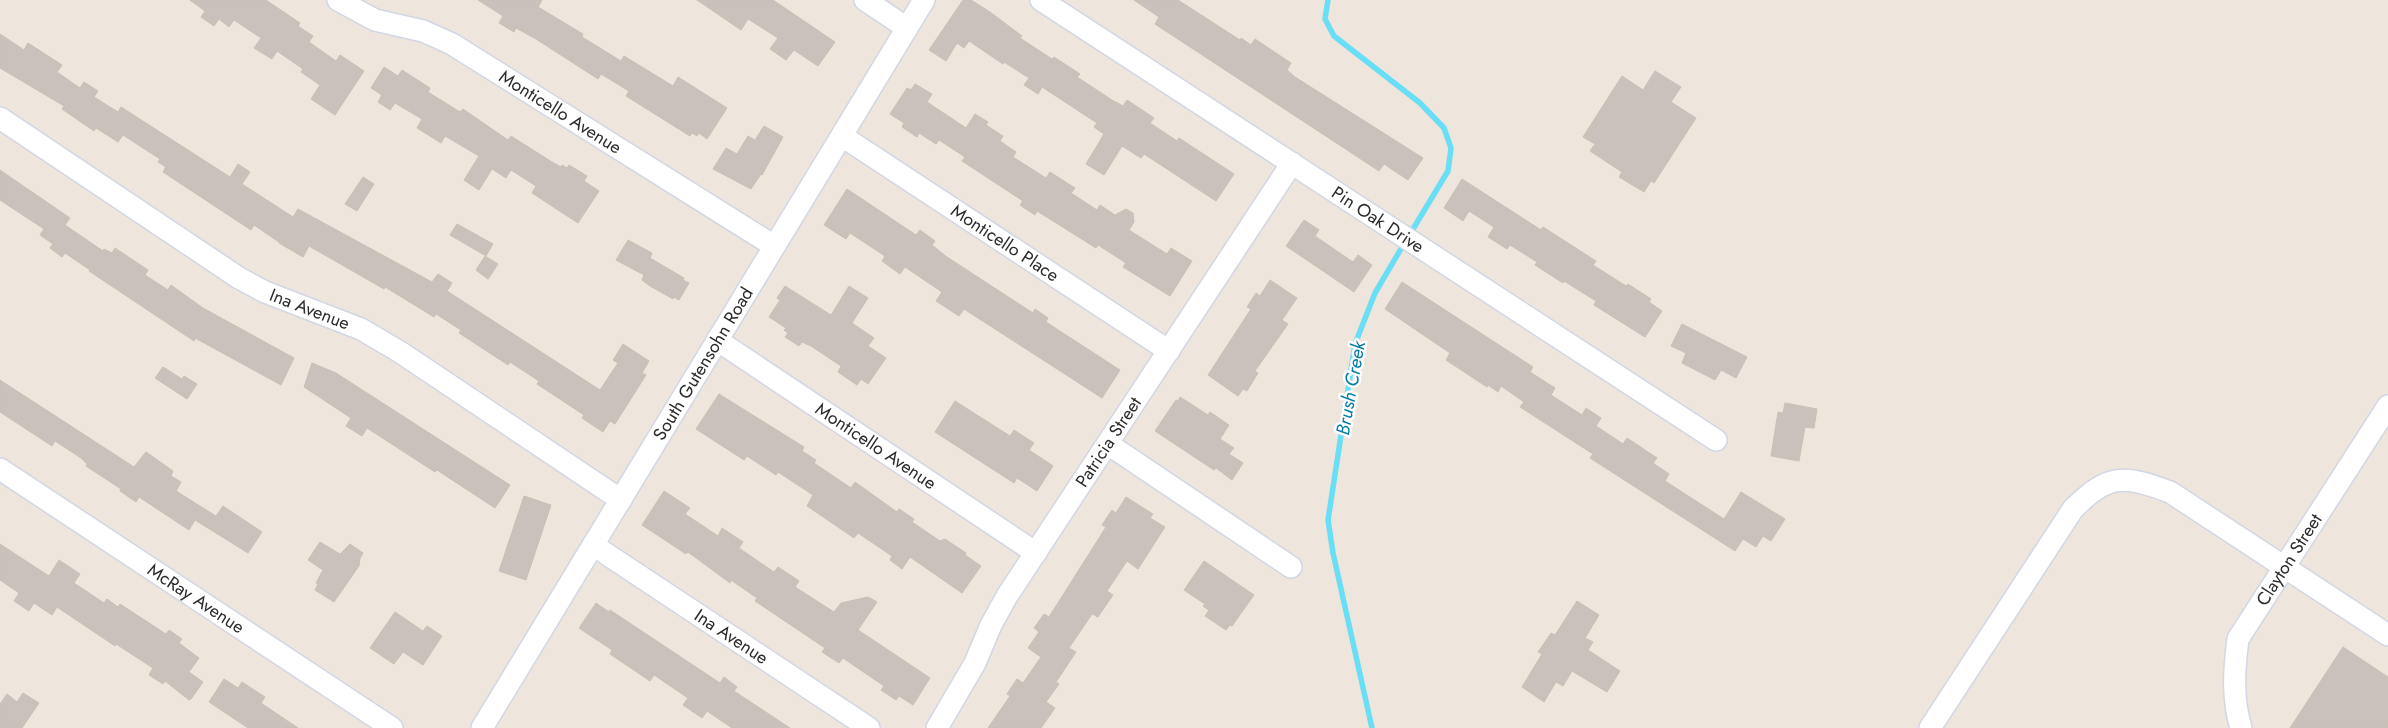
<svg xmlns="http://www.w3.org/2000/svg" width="2388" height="728" viewBox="0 0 2388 728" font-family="Jost,sans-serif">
<rect width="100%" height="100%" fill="#eee5dc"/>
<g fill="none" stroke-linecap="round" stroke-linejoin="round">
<!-- stream -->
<g stroke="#68def7" stroke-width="5.5">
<path d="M1328,0L1325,19L1334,36L1420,103L1444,128L1451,148L1448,171L1410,234"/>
<path d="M1372,728L1333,553L1328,520L1355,344L1375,293L1405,242"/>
</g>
</g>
<!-- building -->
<g fill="#c9c2bc" stroke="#c9c0b5">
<path d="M190,0H266L300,23L298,26L313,36L309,42L336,61L340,55L364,71L335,115L311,99L320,85L301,72L303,69L277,51L272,59L254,48L261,38L234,20L229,27L219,19L214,26L201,17L205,11Z"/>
<path d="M478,0H542L538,7L583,34L582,37L621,61L624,56L673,86L678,77L727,108L707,139L699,133L697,136L692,133L690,136L626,96L629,91L601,74L598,79L536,39L516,28L514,32L499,23L503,16Z"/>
<path d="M697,0H773L835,42L818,66L794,50L786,60L770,49L778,38L748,19L741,30Z"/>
<path d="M963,0H971L990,12L1022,36L1020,38L1052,59L1054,57L1080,74L1077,77L1112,100L1123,106L1127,100L1154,118L1150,123L1177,141L1179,138L1234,174L1216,201L1144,154L1141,158L1122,146L1104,175L1086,164L1104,134L1094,127L1097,123L1042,87L1038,94L1024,85L1029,78L1004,62L1003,64L969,41L964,48L957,43L946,61L929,50Z"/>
<path d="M1134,0H1178L1240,40L1241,38L1251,45L1255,39L1291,63L1287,70L1295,77L1423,158L1408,180L1384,164L1379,171L1155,24L1159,17Z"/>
<path d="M0,34L24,50L28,43L62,65L57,72L80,88L84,82L98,91L94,97L118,112L121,107L230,177L238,164L250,172L242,184L293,217L298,209L432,282L438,274L452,283L447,291L600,390L618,363L613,360L623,344L649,361L642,373L646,375L615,424L610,421L603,432L582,418L584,415L537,384L539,381L510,362L508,365L459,333L461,330L436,314L434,317L385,287L384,289L309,246L303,257L279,243V242L254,225L251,230L163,172L166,167L158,162L160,159L123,135L118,142L96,128L94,131L62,109L64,106L0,68Z"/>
<path d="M384,67L398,76L402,70L430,88L428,92L460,112L463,109L508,140L511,136L552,162L561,167L562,165L567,168L569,165L587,176L584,181L599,191L578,223L532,193L536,186L511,170L506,178L492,169L479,190L464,180L479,156L445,136L441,143L417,128L422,119L395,103L390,110L378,102L382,95L371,88Z"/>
<path d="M1655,71L1681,87L1671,102L1696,118L1654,183L1651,181L1644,192L1619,177L1622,172L1590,151L1595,144L1583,137L1622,76L1643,90Z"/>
<path d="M915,84L932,94L927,102L966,128L975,114L988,122L986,125L1003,136L1000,141L1016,152L1013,157L1046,178L1050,172L1075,188L1071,193L1097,210L1100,205L1115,215L1126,209L1133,213L1134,222L1129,230L1167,254L1171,248L1192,261L1170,296L1123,267L1126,263L1098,245L1096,248L1037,211L1035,215L1020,205L1023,201L962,161L965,157L939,140L936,144L919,133L917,137L902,127L904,123L890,114L907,88L911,90Z"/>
<path d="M764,126L783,137L762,175L761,174L751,189L713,169L726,148L737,154L748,136L755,140Z"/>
<path d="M0,170L70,218L65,225L103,251L104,249L112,253L115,248L148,270L145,275L168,290L171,285L203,308L294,358L281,385L195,338L194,341L89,271L90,270L65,253L62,257L50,248L53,244L40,235L44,229L0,200Z"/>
<path d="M363,177L374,184L357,211L345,204Z"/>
<path d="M1462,179L1541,230L1543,227L1596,261L1593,265L1626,286L1628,284L1651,299L1649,302L1662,311L1645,337L1594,305L1596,301L1564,281L1563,283L1535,265L1537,262L1510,245L1507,249L1488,237L1494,227L1469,211L1463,221L1444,208Z"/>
<path d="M847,189L916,235L920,230L935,241L932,245L947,257L1033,313L1035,309L1048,318L1046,322L1120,370L1102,398L964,309L959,316L936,301L942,292L905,267L900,274L882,261L885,256L850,233L846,239L824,225Z"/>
<path d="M1304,220L1319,230L1315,236L1353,262L1358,255L1372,265L1354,292L1286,246Z"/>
<path d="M457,224L493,244L486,256L450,235Z"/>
<path d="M628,240L652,253L650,258L684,278L683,280L689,283L679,300L674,297L673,299L650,286L642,280L644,275L616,260Z"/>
<path d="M485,256L498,264L488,279L476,270Z"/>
<path d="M1270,280L1297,298L1282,320L1288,324L1255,371L1258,373L1247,391L1243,389L1238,396L1208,375L1251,309L1247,307L1256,293L1260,296Z"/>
<path d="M1402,282L1533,367L1530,372L1555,388L1551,395L1582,415L1586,408L1601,418L1596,426L1623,444L1627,438L1657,458L1653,463L1669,474L1665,481L1724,519L1741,492L1785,519L1771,541L1763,536L1756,547L1743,539L1735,551L1590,458L1593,454L1520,407L1524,402L1501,386L1498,392L1488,385L1487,387L1446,360L1450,353L1385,309Z"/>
<path d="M785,286L831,315L849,286L868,298L852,323L874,338L868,346L886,358L868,384L861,379L857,385L838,372L841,366L811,346L802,342L799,346L785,337L788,333L784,330L786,328L769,317L780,300L777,298Z"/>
<path d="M1682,324L1747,357L1736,378L1721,370L1715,380L1682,363L1686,353L1671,346Z"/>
<path d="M312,363L336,373L510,485L495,508L437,470L435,472L367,428L362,436L346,426L351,418L304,387Z"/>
<path d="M163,367L182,379L184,376L197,384L187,399L155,378Z"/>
<path d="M0,380L134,467L146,452L173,471L171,476L181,482L176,491L216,516L223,506L262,532L248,553L195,520L189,530L139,497L136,502L120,491L121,489L86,466L87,464L81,458L55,441L52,446L0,412Z"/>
<path d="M719,394L804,447L802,451L816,460L814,463L851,488L855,482L897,512L899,509L914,519L912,522L940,541L945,539L966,553L965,555L981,566L962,593L910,557L902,569L890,560L892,556L858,533L854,538L807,506L813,495L778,472L776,475L747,456L744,460L696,429Z"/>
<path d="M1180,397L1208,415L1210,412L1229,425L1220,439L1234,448L1229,454L1243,463L1232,480L1216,468L1214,470L1155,431L1176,400L1178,401Z"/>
<path d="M955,401L1010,436L1014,430L1034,443L1029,450L1053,466L1037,491L1017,478L1014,483L935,432Z"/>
<path d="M1785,403L1817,409L1814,428L1805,427L1799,461L1771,456L1778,412L1783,413Z"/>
<path d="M664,491L690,508L685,514L718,536L722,528L743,542L739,548L774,572L778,567L799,581L795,587L834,612L841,603L868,597L877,602L858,630L930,678L913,705L899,696L896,700L881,690L884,686L843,658L839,663L822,652L825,648L755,601L757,598L731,580L730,583L688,552L686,554L642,525Z"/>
<path d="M524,496L551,505L526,580L499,571Z"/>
<path d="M1126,497L1153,514L1150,518L1165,527L1138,569L1127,561L1107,591L1113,595L1098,617L1092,614L1069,648L1076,652L1056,682L1059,684L1046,702L1055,708L1041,728H988L1010,696L1007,694L1017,679L1023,683L1041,657L1028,648L1039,632L1034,628L1044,614L1049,617L1106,527L1102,525L1112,510L1116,513Z"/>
<path d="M320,542L340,554L350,544L363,553L360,558L359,566L334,602L315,590L318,584L316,583L323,570L308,560Z"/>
<path d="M0,544L49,576L59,560L80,574L74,583L104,603L107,599L118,607L120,604L166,634L169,630L182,639L179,643L199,658L189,672L203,682L191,699L189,700L165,681L163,684L149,675L153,668L116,644L115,646L57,607L52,615L34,603L29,611L14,601L19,593L0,580Z"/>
<path d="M1204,561L1254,595L1232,626L1230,625L1226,630L1205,616L1209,610L1203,606L1205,604L1184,590Z"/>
<path d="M1577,601L1599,615L1585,638L1593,642L1588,650L1620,671L1607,692L1572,671L1563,686L1556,682L1544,702L1522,687L1542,654L1538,652L1551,633L1555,635Z"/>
<path d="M596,603L609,612L610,610L720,683L724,677L737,687L734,691L790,728H732L707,711L702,718L683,705L688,698L654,675L650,681L610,654L612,650L579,628Z"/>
<path d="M395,612L423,631L427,626L442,636L423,665L403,652L394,664L370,648Z"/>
<path d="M2343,647L2388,677V728H2290Z"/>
<path d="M224,679L238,688L242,682L265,697L261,703L298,728H248L209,702Z"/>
<path d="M23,693L39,703L22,728H0V704L7,694L17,702Z"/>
</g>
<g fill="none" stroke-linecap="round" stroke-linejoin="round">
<!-- minor casing -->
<g stroke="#d1d7e5" stroke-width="24">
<g id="minor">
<path id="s1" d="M338,0L375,20L423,31L452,44L774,246"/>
<path d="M865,0L907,28"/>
<path id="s2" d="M1041,0L1716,440"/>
<path id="s3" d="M0,118L239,278L265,292L361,329L400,352L621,500"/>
<path id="s4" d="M842,136L1169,351"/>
<path id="s5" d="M717,340L1036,553"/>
<path d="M1108,444L1291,567"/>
<path id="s6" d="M0,469L392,728"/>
<path id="s7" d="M593,545L869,728"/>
<path id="s8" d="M482,728L924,0"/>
<path id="s9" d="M937,728L975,663L991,625L1007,596L1292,163"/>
<path d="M1930,728L2073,509C2109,473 2124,475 2170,492L2388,635"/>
<path id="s10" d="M2241,728C2232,698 2234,670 2238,639L2388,406"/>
</g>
</g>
<!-- minor -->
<use href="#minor" stroke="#fff" stroke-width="21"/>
</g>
<g text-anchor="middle" stroke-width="5" stroke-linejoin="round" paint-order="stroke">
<!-- street labels -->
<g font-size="18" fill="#2b2b2b" stroke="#fff">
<text dy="6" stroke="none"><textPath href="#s1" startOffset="251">Monticello Avenue</textPath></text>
<text dy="6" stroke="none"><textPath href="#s2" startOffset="402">Pin Oak Drive</textPath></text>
<text dy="6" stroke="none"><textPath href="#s4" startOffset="195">Monticello Place</textPath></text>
<text dy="6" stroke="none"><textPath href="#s3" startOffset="365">Ina Avenue</textPath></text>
<text dy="6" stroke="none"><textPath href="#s8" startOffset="426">South Gutensohn Road</textPath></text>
<text dy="6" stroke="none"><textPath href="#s9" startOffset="334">Patricia Street</textPath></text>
<text dy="6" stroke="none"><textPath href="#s5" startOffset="191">Monticello Avenue</textPath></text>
<text dy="6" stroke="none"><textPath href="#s10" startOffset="184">Clayton Street</textPath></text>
<text dy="6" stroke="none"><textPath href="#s6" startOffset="235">McRay Avenue</textPath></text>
<text dy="6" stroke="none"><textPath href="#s7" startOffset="166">Ina Avenue</textPath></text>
</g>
<!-- water labels -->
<g font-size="19" font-style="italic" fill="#047da6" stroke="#fff">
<text transform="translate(1350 388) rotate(-80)" y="7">Brush Creek</text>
</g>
</g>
</svg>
